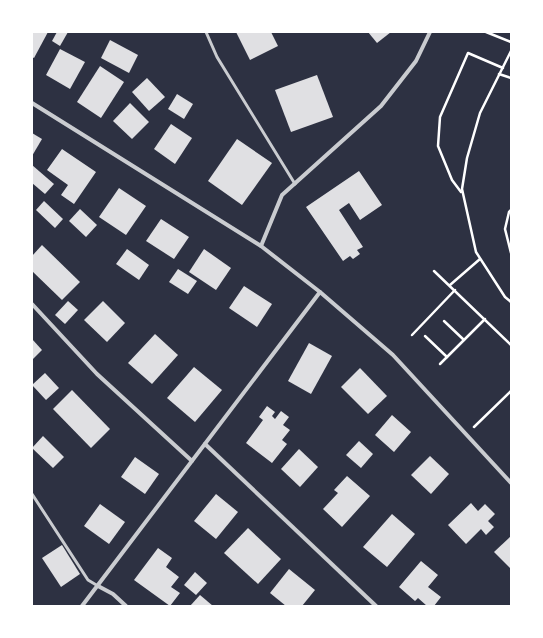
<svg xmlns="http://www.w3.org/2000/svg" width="543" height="638" viewBox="0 0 543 638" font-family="Merriweather,serif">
<rect width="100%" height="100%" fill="#2d3142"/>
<!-- building -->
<g fill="#e0e0e3">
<path d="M32,32H48L34,58L32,57Z"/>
<path d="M57,32H68L60,46L52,41Z"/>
<path d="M236,32H271L278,46L250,60Z"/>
<path d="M368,32H391L377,43Z"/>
<path d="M110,40L138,55L129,73L101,58Z"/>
<path d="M60,49L85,62L70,89L46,75Z"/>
<path d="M100,66L124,82L101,118L77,102Z"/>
<path d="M317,75L333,117L291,132L275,90Z"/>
<path d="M147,78L165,97L149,111L132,92Z"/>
<path d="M177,94L193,104L184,119L168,109Z"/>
<path d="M130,103L149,122L132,139L113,121Z"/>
<path d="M171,124L192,138L175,164L154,149Z"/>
<path d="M32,133L42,139L32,156Z"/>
<path d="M237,139L272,163L242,205L208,181Z"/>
<path d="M62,149L96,172L74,204L61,195L68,185L47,170Z"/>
<path d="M32,165L54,184L45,194L32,183Z"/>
<path d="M359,171L382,205L360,220L349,203L339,210L363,247L357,250L360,254L353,259L350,256L343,261L306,207Z"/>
<path d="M119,188L146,206L126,235L99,217Z"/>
<path d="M44,201L63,219L55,228L36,210Z"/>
<path d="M80,209L97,225L86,237L69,221Z"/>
<path d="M161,219L189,237L174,259L146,241Z"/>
<path d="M42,245L80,282L62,300L32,271V256Z"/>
<path d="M127,249L149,265L139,280L116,264Z"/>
<path d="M204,249L231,268L216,290L189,272Z"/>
<path d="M178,269L197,281L188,294L169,282Z"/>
<path d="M244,286L272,304L257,327L229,308Z"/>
<path d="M68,301L78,310L65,324L55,315Z"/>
<path d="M103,301L125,323L107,342L84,320Z"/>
<path d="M155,334L178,355L152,384L128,363Z"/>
<path d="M32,339L42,350L32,360Z"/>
<path d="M309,343L332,356L311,394L288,381Z"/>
<path d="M194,367L222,390L195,422L167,398Z"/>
<path d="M360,368L387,396L368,414L341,387Z"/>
<path d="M45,373L59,388L46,400L32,385Z"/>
<path d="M72,390L110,429L91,448L53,409Z"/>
<path d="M267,406L275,412L272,416L275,419L281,411L289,417L283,425L290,430L282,440L287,444L272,463L246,443L263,420L259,417Z"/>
<path d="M392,415L411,432L394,452L375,435Z"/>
<path d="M43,436L64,457L53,468L32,448Z"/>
<path d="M359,441L373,454L361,468L346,455Z"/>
<path d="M299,449L318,467L300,487L281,469Z"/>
<path d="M430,456L449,474L431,494L411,475Z"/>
<path d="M135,457L159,474L145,494L121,477Z"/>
<path d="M347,476L370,496L342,527L323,509L338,493L334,490Z"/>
<path d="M216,494L238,512L216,539L194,521Z"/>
<path d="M471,503L478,511L485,504L495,514L488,521L494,527L486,535L481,529L466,544L448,525Z"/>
<path d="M100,504L125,522L109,544L84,526Z"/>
<path d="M392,514L415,534L387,567L363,547Z"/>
<path d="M248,528L281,559L258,584L224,553Z"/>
<path d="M511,536V569L494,552Z"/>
<path d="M62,545L80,574L61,587L42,558Z"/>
<path d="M158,548L172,558L166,567L179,577L171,587L180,593L170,606L134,580Z"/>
<path d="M421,561L438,575L428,587L441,597L434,606H427L418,598L415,601L399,587Z"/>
<path d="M289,569L315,590L302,606H286L270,593Z"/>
<path d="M195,572L207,583L196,595L184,585Z"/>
<path d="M200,595L213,606H190Z"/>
</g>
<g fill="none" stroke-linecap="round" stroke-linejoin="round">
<!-- path -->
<g stroke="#fff" stroke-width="2.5">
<path d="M486,32L511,42"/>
<path d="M511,51L480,113L467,158L462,189L476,252L505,297L511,302"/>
<path d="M499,74L511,78"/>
<path d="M461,192L452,180L438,146L440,117L468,53L503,68"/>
<path d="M511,210L509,212L505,229L511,253"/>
<path d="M434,271L511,345"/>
<path d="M450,285L480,259"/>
<path d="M444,321L464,340"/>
<path d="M412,335L455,290"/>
<path d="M425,336L447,357L485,319"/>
<path d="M440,364L447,357"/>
<path d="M474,427L511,391"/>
</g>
<!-- service -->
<g stroke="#caccd0" stroke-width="3">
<path d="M206,32L217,57L295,184"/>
<path d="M32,494L88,580L98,586"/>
</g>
<!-- minor -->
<g stroke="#caccd0" stroke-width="4">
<path d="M32,103L261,246L320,292L393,355L511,483"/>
<path d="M261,246L282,195L381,106L416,61L430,32"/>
<path d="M32,304L97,374L192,461"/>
<path d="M205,444L376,606"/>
<path d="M98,586L113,594L126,606"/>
<path d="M82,606L320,292"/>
</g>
</g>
<!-- border -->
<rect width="543" height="638" fill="none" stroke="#ffffff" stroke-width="66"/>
</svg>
